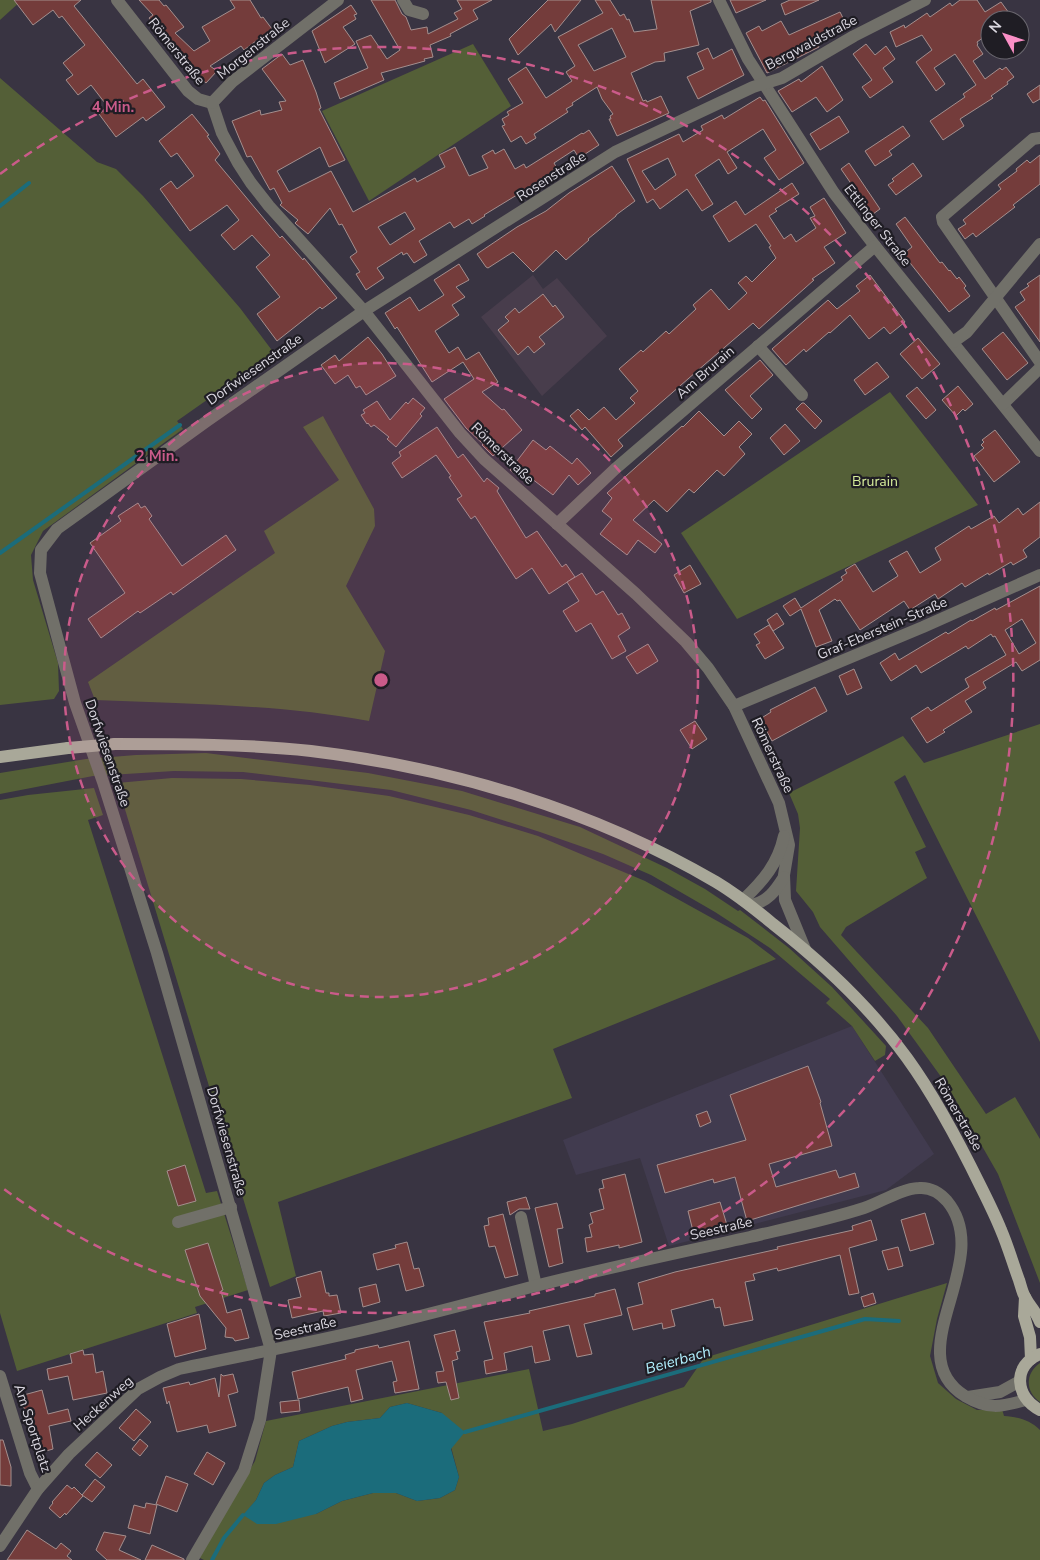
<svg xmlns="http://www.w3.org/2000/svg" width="1040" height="1560" viewBox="0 0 1040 1560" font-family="'Nunito Sans',sans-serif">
<rect width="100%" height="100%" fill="#393442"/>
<!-- built -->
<path fill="#413b4f" d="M852,1026L934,1154L886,1190L669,1246L640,1158L576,1175L563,1140Z"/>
<!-- education -->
<path fill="#483d4c" d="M533,275L543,289L557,278L607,336L542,396L481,317Z"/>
<!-- green -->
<g fill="#545f37" fill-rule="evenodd">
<path d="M0,0H22L0,20Z"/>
<path d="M473,44L511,106L369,201L322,111Z"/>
<path d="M0,78L97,162L116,169L143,196L240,308L274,353L177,421L183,429L43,531L31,555L33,580L58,663L59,691L54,699L0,705Z"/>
<path d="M890,392L978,505L737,619L681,533Z"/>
<path d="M323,416L374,509L375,526L346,586L385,651L369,721C279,704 186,704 95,700L88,682L275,553L264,531L339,480L303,427Z"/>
<path d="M1040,724V1042L905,775L894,782L926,847L915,852L927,878L846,927L841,935L928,1028L986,1114L1015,1097L1040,1139V1283L998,1174L947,1085L897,1016L820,927L813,912L796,891L800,828L798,814L789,793L903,736L924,763Z"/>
<path d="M206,753L368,773L462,791L580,827L667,868L705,889L738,911L740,910L789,948L832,987L886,1046L885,1055L875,1061L852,1026L826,1003L830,999L770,948L715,912L651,875L603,854L540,832L471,810L391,790L243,772L174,771L93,776L0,794V773L86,759L136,755Z"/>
<path d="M172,778L241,779L310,785L389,796L469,815L538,836L645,881L748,938L776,959L553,1049L572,1098L278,1202L296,1276L270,1287L117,783Z"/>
<path d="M94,788L103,815L88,820L206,1193L217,1191L248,1290L195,1307L197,1313L17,1371L0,1313V800L28,795Z"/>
<path d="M947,1283L937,1319L930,1356L938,1383L956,1399L977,1410L1002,1409L1004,1416C1019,1417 1030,1420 1040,1430V1560H204L198,1557L255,1461L266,1421L529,1369L543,1431L572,1424L684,1387L704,1358ZM407,1403L442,1413L459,1477L455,1490L440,1498L417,1501L396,1493H373L342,1501L316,1514L244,1515L256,1500L264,1483L275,1475L293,1467L299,1441L332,1426L347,1422L380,1418L390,1407Z"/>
<path d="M1040,1363V1402C1025,1392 1025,1373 1040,1363Z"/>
</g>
<!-- water -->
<path fill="#1b6c7b" d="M407,1403L442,1413L465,1432L451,1449L459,1477L455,1490L440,1498L417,1501L396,1493H373L342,1501L316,1514L276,1524H257L243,1515L256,1500L264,1483L275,1475L293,1467L299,1441L332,1426L347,1422L380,1418L390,1407Z"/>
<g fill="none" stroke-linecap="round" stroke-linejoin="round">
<!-- stream -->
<g stroke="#1b6c7b" stroke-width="4">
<path d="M0,206L29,183"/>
<path d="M0,553L180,425"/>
<path d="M465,1432L865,1319L899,1321"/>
<path d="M212,1560L224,1538L243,1515"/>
</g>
</g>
<!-- building -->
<g fill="#743c3b" stroke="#a48f8e" fill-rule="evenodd">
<path d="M14,0H81L74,6L137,84L143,79L165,107L146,121L143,117L116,137L99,114L108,107L91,85L78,95L66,80L73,75L63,63L85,45L62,16L59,18L53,10L33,25Z"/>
<path d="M139,0H159L164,6L166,5L184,27L175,33L194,51L210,41L202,27L235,8L230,0H250L261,18L263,17L272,29L244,50L241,46L210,66L217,71L206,83L182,62L185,59L171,46L149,18L153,15Z"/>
<path d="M371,0H395L402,14L406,17L411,30L427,27L428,34L458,19L454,13L462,9L457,0H492L473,10L478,19L450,34L451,36L430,45L433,57L424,59L425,61L381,73L384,80L340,99L334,83L368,68L356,41L371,35L387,59L400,50Z"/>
<path d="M548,0H581L555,32L551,24L518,55L509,39Z"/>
<path d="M595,0H610L620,16L624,14L627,20L629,19L634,32L657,29L651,0H711V2L690,11L699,45L664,53L665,61L655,62L631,73L643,101L646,100L647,102L661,96L669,113L617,136L609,119H611L610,116L613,114L602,99L597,87L572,103L573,105L566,109L568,112L534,134L536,138L526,144L521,136L511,142L502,126L505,125L502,119L509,115L507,112L523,103L508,79L526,67L546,98L572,81L566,72L575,66L558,37L603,13ZM612,28L626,57L594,71L578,45Z"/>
<path d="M730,0H766L736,13Z"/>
<path d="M790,0H819L785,15L781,4Z"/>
<path d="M960,0H977L985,12L1001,2L1014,20H990V33L977,42L978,44L977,45L983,54L973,61L985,79L1000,68L1002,70L1006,67L1014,77L1007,82L1008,84L991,96L993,98L960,119L964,126L943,140L930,121L965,97L963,94L976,85L955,54L934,68L945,84L936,91L916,62L932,50L922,35L896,47L890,32L904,25L905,28L927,13L930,17L950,3L952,6Z"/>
<path d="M351,5L357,14L354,15L356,19L343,27L355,44L325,63L312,31Z"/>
<path d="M840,12L845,22L833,28L834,31L816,40L819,47L767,73L746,33L759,26L762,31L781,21L789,35Z"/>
<path d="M866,44L875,55L886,46L895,59L883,68L893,82L870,98L862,87L872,80L853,54Z"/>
<path d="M708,48L713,59L732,49L744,75L698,99L687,77L704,69L697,53Z"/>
<path d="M282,54L290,65L303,60L316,92L321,108L319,109L345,160L329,167L320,147L277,171L289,192L331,171L353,212L415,178L417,182L445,167L439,155L455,147L469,176L488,168L482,156L493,150L495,154L504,149L515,169L524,164L526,168L582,133L583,134L589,130L599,145L579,158L574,150L554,163L558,170L484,215L485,216L472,224L469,219L454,228L450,222L419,241L427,255L414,263L407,253L403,255L402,252L377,268L384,278L366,290L356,274L360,272L350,257L357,252L342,224L339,225L330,208L308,234L296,224L295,223L298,220L280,205L282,203L274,188L270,190L251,156L247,157L232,121L260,110L261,115L282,110L279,102L286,101L262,69ZM405,212L415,229L390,245L378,227Z"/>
<path d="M822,66L843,100L827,112L816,97L792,112L778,91L799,79L801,82Z"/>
<path d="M1040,85V99L1033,103L1027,94Z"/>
<path d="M760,97L763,101L765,100L804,163L779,180L764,158L776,150L763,129L727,152L737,168L728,174L719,159L695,175L713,204L702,211L687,189L660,209L653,199L647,203L627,159L679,134L683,142L703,130L701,126L722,115L724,119ZM668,158L676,175L655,190L642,171Z"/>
<path d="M192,114L209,135L207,136L220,154L215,160L280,238L282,236L303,260L304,258L337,298L322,309L320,307L277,341L257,314L280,297L256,267L270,255L252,235L234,250L221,235L239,220L227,205L190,231L160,189L171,181L177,189L194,176L177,153L171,157L159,141Z"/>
<path d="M839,116L849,132L820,150L810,134Z"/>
<path d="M903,126L910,136L889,151L892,155L875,166L865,151Z"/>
<path d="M1040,155V184L1013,205L1015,207L976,237L973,233L965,239L958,229L966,224L963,220L1001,189L998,185L1017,171L1016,169L1027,160L1030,163Z"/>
<path d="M849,163L880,209L866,219L854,203L861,198L841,169Z"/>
<path d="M913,163L922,176L896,195L888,185L894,181L892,179Z"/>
<path d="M612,166L635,201L616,215V216L588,239L589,240L566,260L556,250L533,272L513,252L488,268L486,267L477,254L517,227L546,211L569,193Z"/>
<path d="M792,183L799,194L775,209L777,211L769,216L784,239L791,234L796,242L816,228L810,218L815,216L810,207L824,198L846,233L824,247L835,263L812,279L814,280L759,329L753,323L704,365L618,440L623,446L611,457L585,427L582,430L570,416L578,409L589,420L604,407L616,420L635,403L630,398L638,391L619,369L641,350L643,352L666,331L669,334L696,309L693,305L711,289L729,310L747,293L738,283L746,276L752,282L776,258L769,247L771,246L756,224L729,242L713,216L736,201L745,215Z"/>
<path d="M905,217L940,263L942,262L949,271L950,270L957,279L959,277L966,286L964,288L970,296L949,312L903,254L912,247L896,224Z"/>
<path d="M459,264L469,280L456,287L465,297L452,305L459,315L435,331L449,353L458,347L466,360L479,352L498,382L482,392L502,410L504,409L522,430L493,456L482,445L483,444L466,428L444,399L474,379L463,362L432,382L397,327L395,329L385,313L410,297L419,311L444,295L434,280Z"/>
<path d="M870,275L905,322L890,334L884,327L869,339L850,315L830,333L829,332L806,352L804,349L786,365L772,349L828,300L837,309L860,291L856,286Z"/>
<path d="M1040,275V342L1015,307L1025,300L1020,292L1029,286L1027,284Z"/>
<path d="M543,294L553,307L555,305L564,317L539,337L545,344L534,353L528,346L518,355L498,330L509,321L505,317L515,308L519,313Z"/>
<path d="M1003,332L1028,363L1007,380L982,349Z"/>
<path d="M368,337L382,354L396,376L366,395L360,386L356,388L348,375L335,384L321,365L335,355L339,361Z"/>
<path d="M918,338L940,364L922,379L900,354Z"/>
<path d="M760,360L773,375L750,396L762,409L752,419L725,390Z"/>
<path d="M877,362L889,377L865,395L854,380Z"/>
<path d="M958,386L973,404L965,411L963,409L956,416L942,400Z"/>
<path d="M917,387L936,410L926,419L906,396Z"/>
<path d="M413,398L425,408L420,414L422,416L396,447L387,439L389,437L374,425L371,427L368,423L367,424L361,415L365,413L363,410L377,401L390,420L406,402L408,404Z"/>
<path d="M802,403H804L822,421L815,429L796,409Z"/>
<path d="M699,411L724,436L739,421L752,434L739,447L745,454L724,476L717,470L694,493L689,489L667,512L654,500L633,520L662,544L655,553L638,540L627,555L600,534L612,519L602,511L612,498L607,493L682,426L683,427Z"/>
<path d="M785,424L800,441L784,455L770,438Z"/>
<path d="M437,427L458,458L463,454L484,482L487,478L499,488L497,491L526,538L537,531L562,567L566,564L575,577L549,594L532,568L516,579L475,516L471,519L457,499L462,496L449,477L451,476L436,455L402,478L392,463L401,456L399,452Z"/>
<path d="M995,430L1020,462L994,482L974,456L984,448L981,445L984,442L982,440Z"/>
<path d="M533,440L546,450L550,446L572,464L577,458L591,473L578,485L569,475L553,495L527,475L523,480L510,470Z"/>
<path d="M1040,502V537L1023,550L1027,557L1013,565L1011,562L989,575L988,573L965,587L962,583L938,599L935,594L910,610L904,601L860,630L840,600L837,601L835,599L819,610L832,641L816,647L801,609L790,616L783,606L795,598L801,608L843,580L841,577L847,573L845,570L855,564L873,592L898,576L889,561L907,551L920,573L941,560L935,548L969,526L971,529L994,516L999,523L1018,508L1023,515Z"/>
<path d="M138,503L141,508L145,506L152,516L149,519L182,566L226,535L236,550L173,595L171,592L140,613L138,611L101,638L88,619L125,593L90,543L121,521L118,516Z"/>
<path d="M690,565L701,584L684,593L674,575Z"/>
<path d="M582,573L596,595L603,591L618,615L622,613L630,628L618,636L626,651L612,659L591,623L576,632L563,611L579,601L567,582Z"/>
<path d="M1040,586V660L1022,671L1016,662L983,682L986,688L965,701L972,712L943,730L945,732L927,743L911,718L928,707L931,711L969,687L965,679L1006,655L995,636L993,637L991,634L968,649L966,646L921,673L916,665L891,681L880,663L895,653L899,660L946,632L948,634L971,620L972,621L995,608L996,610ZM1022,619L1036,643L1019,654L1005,630Z"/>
<path d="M777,613L784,624L773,631L767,620Z"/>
<path d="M769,625L784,648L765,659L756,645L760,643L754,634Z"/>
<path d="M648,644L658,661L637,674L626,657Z"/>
<path d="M854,669L862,688L847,695L839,676Z"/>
<path d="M815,687L827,711L772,741L760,719L771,712L770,710Z"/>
<path d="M695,721L707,739L692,749L680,730Z"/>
<path d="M808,1066L821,1102L820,1103L832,1146L769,1164L776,1187L836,1170L839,1178L855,1173L859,1187L747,1221L735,1177L714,1183L713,1179L665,1193L657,1165L746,1140L730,1095Z"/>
<path d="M707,1111L711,1122L700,1127L696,1115Z"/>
<path d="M185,1165L196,1201L178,1206L167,1171Z"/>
<path d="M625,1174L642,1242L619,1248V1245L587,1252L585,1238L592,1237L589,1225L593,1223L590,1213L604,1209L599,1189L604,1188L602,1180Z"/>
<path d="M526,1197L530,1209H519L510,1215L507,1202Z"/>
<path d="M720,1202L727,1225L694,1235L688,1211Z"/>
<path d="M557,1203L563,1228L557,1229L563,1263L549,1267L535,1208Z"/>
<path d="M925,1213L934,1244L910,1251L901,1220Z"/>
<path d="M503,1214L518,1275L505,1278L495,1246L489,1247L484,1226L489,1225L488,1218Z"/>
<path d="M871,1220L877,1240L849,1248L859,1293L849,1295L840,1255L778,1271L777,1268L753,1274L755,1280L745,1282L753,1320L724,1326L720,1307L715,1308L713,1299L671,1310L675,1326L663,1329L662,1323L633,1330L627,1308L643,1304L638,1283L675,1272L778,1249L777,1247L853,1230L852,1226Z"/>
<path d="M407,1242L414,1269L419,1268L424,1286L406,1291L399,1264L377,1270L373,1254L396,1248L395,1245Z"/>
<path d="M208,1243L223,1290L221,1291L227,1313L241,1309L249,1338L235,1341L233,1338L225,1337L226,1328L200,1296L185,1250Z"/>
<path d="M898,1247L903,1266L888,1270L882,1251Z"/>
<path d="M321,1271L326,1293H329V1296L337,1295L341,1313L324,1316L323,1311L292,1318L288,1300L301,1297L296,1278Z"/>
<path d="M376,1284L380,1302L363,1307L359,1288Z"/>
<path d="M615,1289L622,1315L584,1324L592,1354L577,1357L569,1325L543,1331L550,1360L535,1363L532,1346L504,1353L507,1370L486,1374L484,1361L493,1359L484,1322L530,1313L529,1311L595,1296V1294Z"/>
<path d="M873,1293L876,1303L864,1307L861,1297Z"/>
<path d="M199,1314L206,1349L175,1357L167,1324Z"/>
<path d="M455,1330L460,1351L456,1352L458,1359L452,1361L459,1398L451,1400L446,1382L438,1383L436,1372L444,1371L434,1335Z"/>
<path d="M409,1341L419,1389L395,1393L393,1382L397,1381L392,1361L356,1370L363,1399L351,1402L348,1387L298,1399L292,1372L346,1359L345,1355L355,1352V1350L378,1345L379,1348Z"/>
<path d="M83,1350L84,1355L93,1354L96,1373L103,1371L107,1393L73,1400L68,1376L49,1380L47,1369L72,1363L70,1354Z"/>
<path d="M221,1374L223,1376L233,1374L238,1392L228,1395L236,1426L209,1433L207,1425L177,1432L169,1401L167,1404L163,1388L189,1382L190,1385L215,1378L219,1397Z"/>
<path d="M42,1390L48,1414L68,1409L71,1421L49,1426L53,1449L39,1453L20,1396Z"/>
<path d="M299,1400L300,1411L281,1413L280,1402Z"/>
<path d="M136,1409L151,1422L134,1441L119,1428Z"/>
<path d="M140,1439L148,1446L140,1456L132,1449Z"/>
<path d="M0,1440H3L11,1467V1486L0,1485Z"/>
<path d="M97,1452L112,1465L100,1478L85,1465Z"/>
<path d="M207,1452L225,1463L213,1485L194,1474Z"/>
<path d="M166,1476L188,1484L177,1512L156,1504Z"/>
<path d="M95,1479L105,1487L92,1502L82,1495Z"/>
<path d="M67,1485L72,1489L74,1487L83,1496L66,1515L65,1513L60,1518L49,1508L53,1503L52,1502Z"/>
<path d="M146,1503L157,1505L150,1534L128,1528L134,1505L145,1508Z"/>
<path d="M27,1530L56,1549L61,1543L71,1551L67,1556L72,1560H7Z"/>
<path d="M104,1532L126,1536L119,1550L141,1560H107L96,1550Z"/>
<path d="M152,1545L184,1559V1560H145Z"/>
</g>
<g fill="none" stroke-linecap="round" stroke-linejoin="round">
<!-- minor -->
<g stroke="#717069" stroke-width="12">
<path d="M117,0L188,91L198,99L212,103"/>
<path d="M403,0L409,10L423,14"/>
<path d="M719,0L748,59L834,193L875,246L1040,451"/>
<path d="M212,103L222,133L238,163L251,183L269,206L364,311L460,433L484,459L636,594L686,642L708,668L734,706L779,803L789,845L784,875L785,900L805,949"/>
<path d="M212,103L232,82L338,0"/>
<path d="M1040,138L1033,139L942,217L943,222L1040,362"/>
<path d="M953,342L967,332L1040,244"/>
<path d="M758,346L802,395"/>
<path d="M1003,404L1040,368"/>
<path d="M557,524L615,469L875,246"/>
<path d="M734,706L923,627L1040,575"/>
<path d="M743,900C763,881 778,864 784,836"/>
<path d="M750,905C767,903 776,890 784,877"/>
<path d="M521,1217L536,1286"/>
<path d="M178,1222L231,1207"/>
<path d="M0,1376L30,1473L38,1489"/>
<path d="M968,1397L1000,1392L1020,1381"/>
<path d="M0,1546L38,1489L69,1454L138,1389L160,1377L179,1369C253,1353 327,1340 400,1321C445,1310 490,1298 535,1286C606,1268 678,1253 750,1237C788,1228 827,1220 864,1208C882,1202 900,1189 919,1188C931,1187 940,1193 947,1201C997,1261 896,1353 965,1396C989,1410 1000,1407 1026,1400"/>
<path d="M192,1560L244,1471L260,1420L271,1350L157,953L103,782L75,703L40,573L41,550L57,529L207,421L364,311L615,152L753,87L782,78L854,36L925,0"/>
</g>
<!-- major -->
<g stroke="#a9a899" stroke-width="12">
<path d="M115,744C181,744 246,744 311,751C452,768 593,810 716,882C736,894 755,909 773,924C823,963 870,1007 907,1058C936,1098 959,1142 981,1187C988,1201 995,1215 1001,1230C1008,1246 1013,1264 1019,1280C1021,1286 1022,1292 1025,1297C1030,1307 1036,1311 1040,1322"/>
<path d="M0,757L68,748"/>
<path d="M1025,1297L1024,1316L1030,1337L1031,1359"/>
<path d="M1040,1354C1012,1365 1015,1398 1040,1410"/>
</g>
<!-- major-bridge -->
<path stroke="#a9a899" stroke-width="12" d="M68,748L115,744"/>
</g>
<!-- distance rings -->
<circle cx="381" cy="680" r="317" fill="#ca5b8a" fill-opacity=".12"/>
<g fill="none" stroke="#ca5b8a" stroke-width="2.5" stroke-dasharray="9 6">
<circle cx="381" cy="680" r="317"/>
<path d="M0 174A633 633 0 1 1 0 1186"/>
</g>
<g text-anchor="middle" stroke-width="4.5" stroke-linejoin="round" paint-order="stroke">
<!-- street labels -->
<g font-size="14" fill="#dad7e0" stroke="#1f1d24">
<text transform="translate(811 42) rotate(-28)" y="5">Bergwaldstraße</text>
<text transform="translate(253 48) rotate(-39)" y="5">Morgenstraße</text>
<text transform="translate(177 51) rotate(51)" y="5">Römerstraße</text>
<text transform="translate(551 176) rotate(-33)" y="5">Rosenstraße</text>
<text transform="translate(878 225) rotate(52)" y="5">Ettlinger Straße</text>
<text transform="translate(254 369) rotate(-35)" y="5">Dorfwiesenstraße</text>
<text transform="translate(705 372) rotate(-41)" y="5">Am Brurain</text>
<text transform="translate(503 453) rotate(44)" y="5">Römerstraße</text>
<text transform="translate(882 628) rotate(-23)" y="5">Graf-Eberstein-Straße</text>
<text transform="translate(108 753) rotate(71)" y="5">Dorfwiesenstraße</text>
<text transform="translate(773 755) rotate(65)" y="5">Römerstraße</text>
<text transform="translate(959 1114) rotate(60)" y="5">Römerstraße</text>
<text transform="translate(227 1141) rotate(74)" y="5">Dorfwiesenstraße</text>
<text transform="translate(721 1228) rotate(-13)" y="5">Seestraße</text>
<text transform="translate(305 1328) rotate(-13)" y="5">Seestraße</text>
<text transform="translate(103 1403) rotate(-42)" y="5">Heckenweg</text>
<text transform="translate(33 1428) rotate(72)" y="5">Am Sportplatz</text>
</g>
<!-- park labels -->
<g font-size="14" fill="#d5ec9a" stroke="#1f1d24">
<text x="875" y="486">Brurain</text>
</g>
<!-- water labels -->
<g font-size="15" font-style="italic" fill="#b2f0fe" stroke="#1f1d24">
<text transform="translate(678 1360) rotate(-16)" y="5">Beierbach</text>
</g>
</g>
<circle cx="381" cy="680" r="8" fill="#ca5b8a" stroke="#1f1d24" stroke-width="2.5"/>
<g font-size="15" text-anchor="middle" font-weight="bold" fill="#ca5b8a" stroke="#1f1d24" stroke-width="4.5" stroke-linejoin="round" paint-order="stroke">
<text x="113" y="112">4 Min.</text>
<text x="157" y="461">2 Min.</text>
</g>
<!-- north arrow -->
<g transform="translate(1005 35) rotate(310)"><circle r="24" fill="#1f1d24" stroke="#6a676f"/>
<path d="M0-4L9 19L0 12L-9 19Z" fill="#fa8fc6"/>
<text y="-8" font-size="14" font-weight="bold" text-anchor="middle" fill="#dad7e0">N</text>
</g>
</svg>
